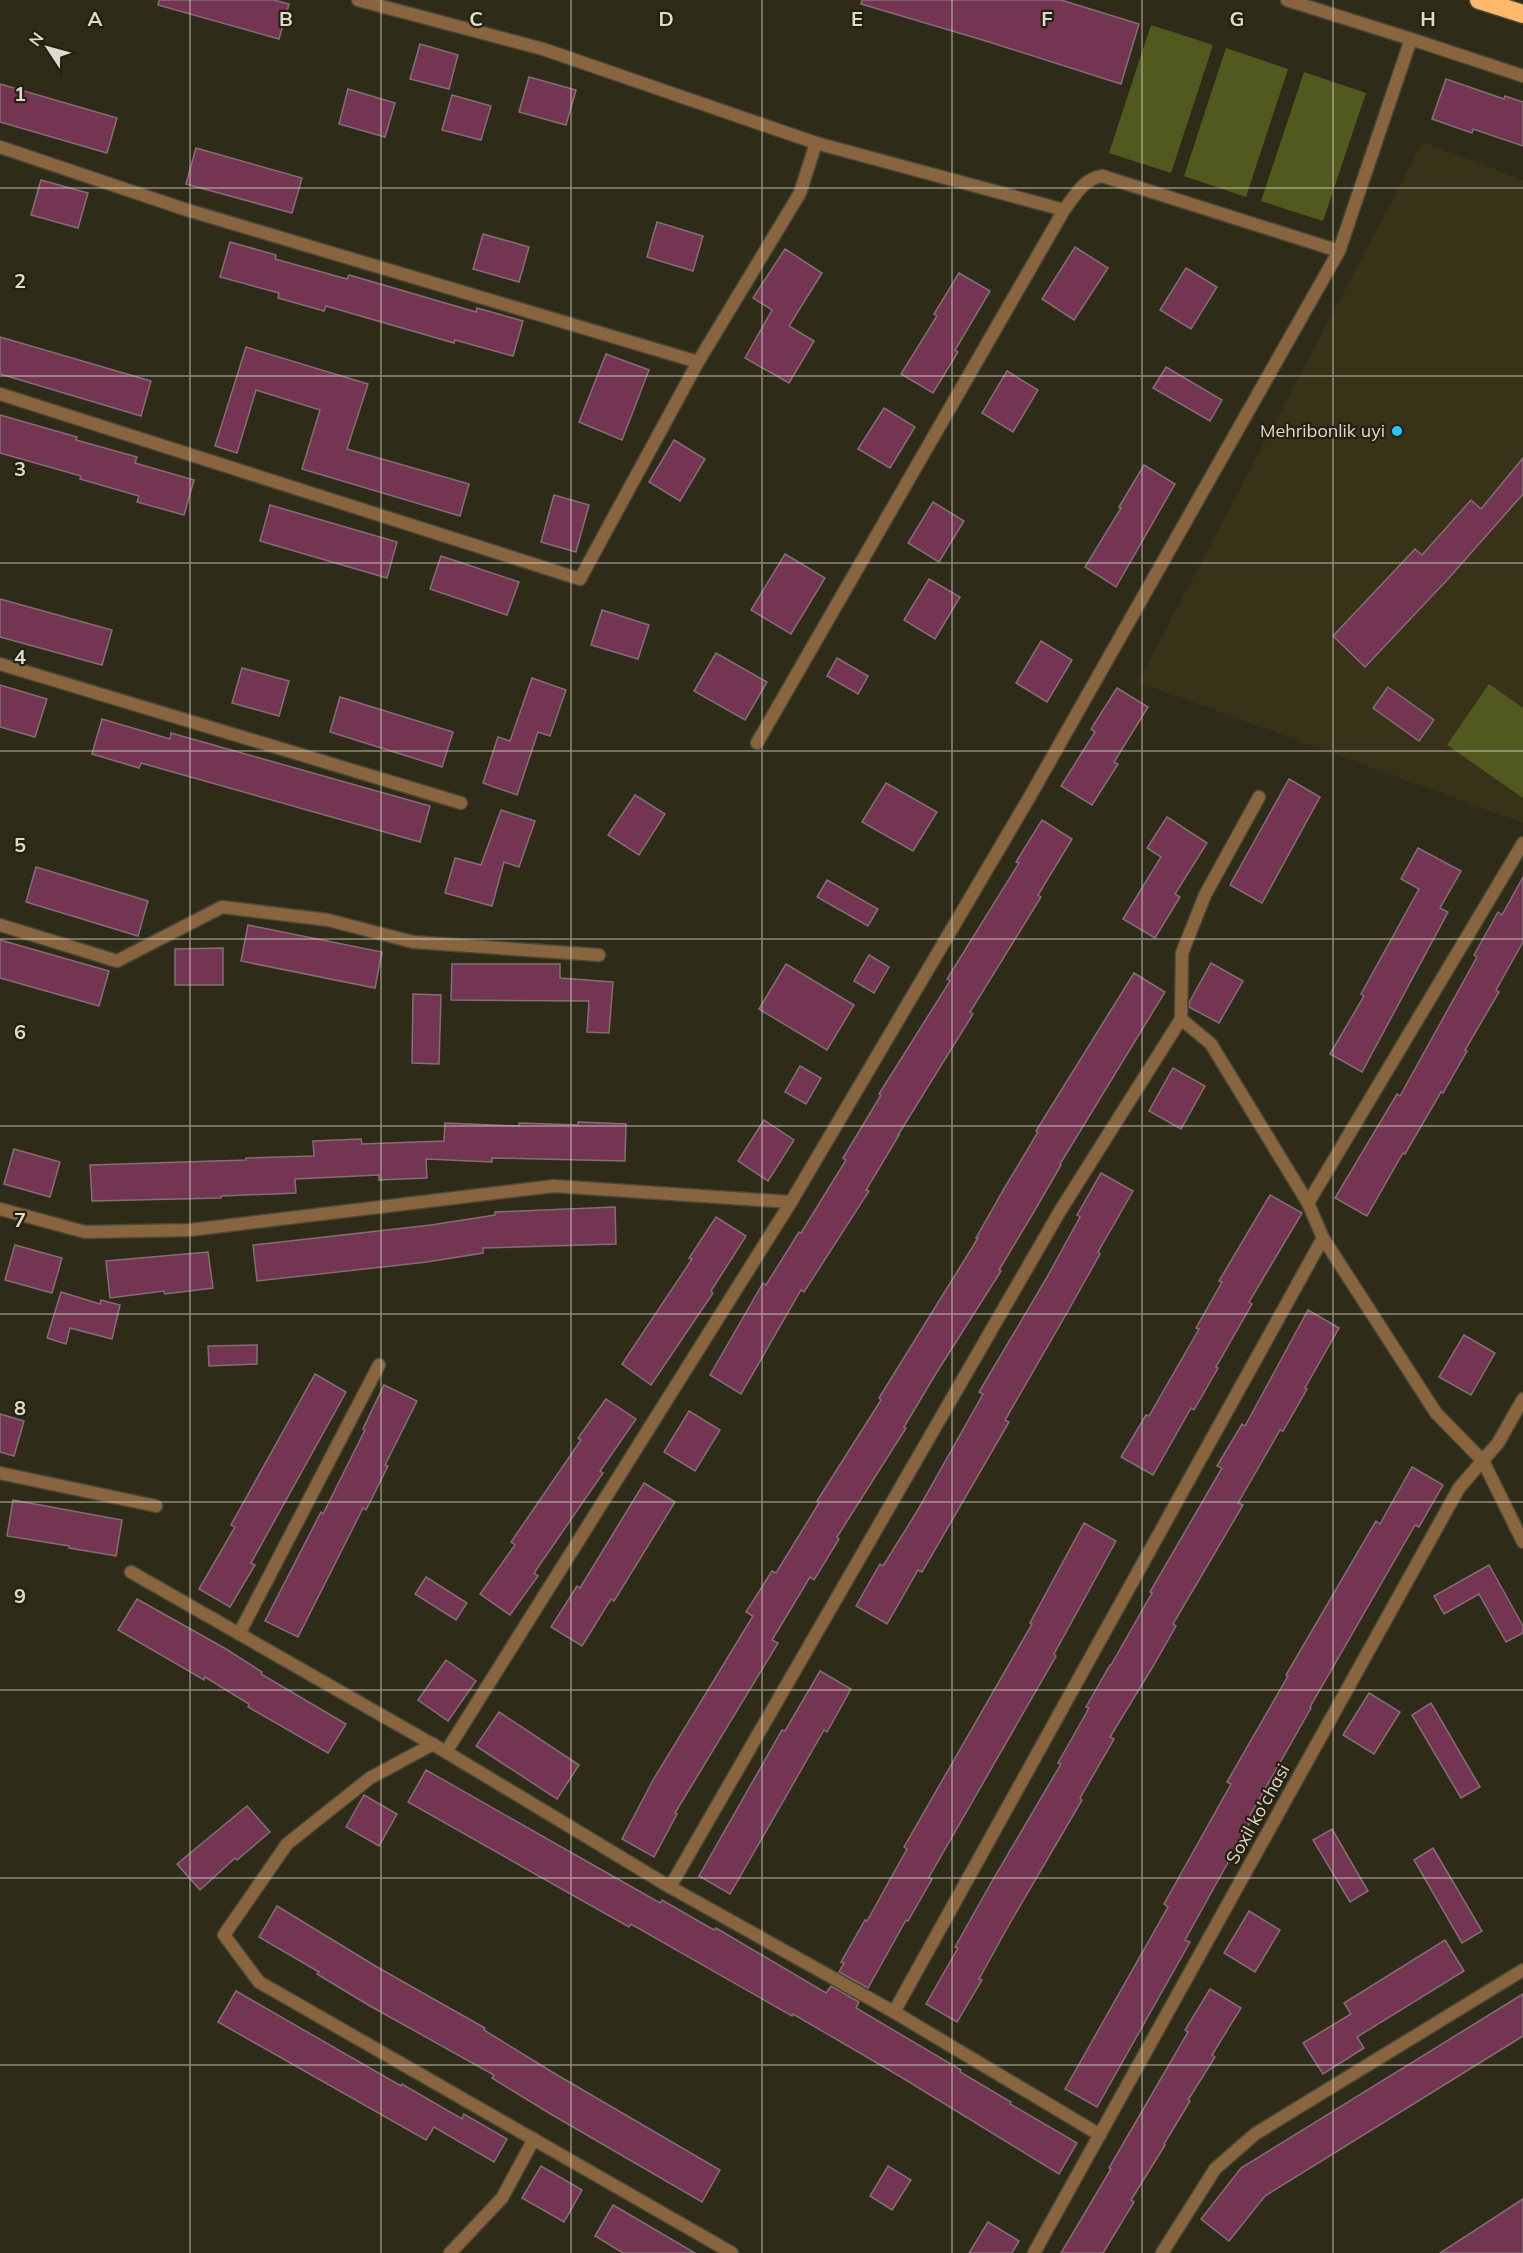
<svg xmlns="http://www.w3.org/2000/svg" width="1523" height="2253" viewBox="0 0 1523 2253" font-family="Mulish,sans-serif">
<rect width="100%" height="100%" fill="#2f2b19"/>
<!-- built -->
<path fill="#383218" d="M1423,142L1523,180V823L1138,682Z"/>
<!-- green -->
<g fill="#52591f">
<path d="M1151,25L1213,45L1171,173L1109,153Z"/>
<path d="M1226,48L1288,69L1246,197L1184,176Z"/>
<path d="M1304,72L1366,93L1323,221L1261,201Z"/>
<path d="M1489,684L1523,708V798L1447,745Z"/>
</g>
<!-- building -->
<g fill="#743553" stroke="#846e76" stroke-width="1.5">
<path d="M159,0H274L289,4L279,39L158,5Z"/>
<path d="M862,0H1061L1139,24L1121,84L986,41L861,4Z"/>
<path d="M420,44L458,55L449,89L410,79Z"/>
<path d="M529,77L576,90L566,125L519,112Z"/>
<path d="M1446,79L1504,99L1505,96L1523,102V146L1473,129L1472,133L1432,119Z"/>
<path d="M0,84L117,118L107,153L0,122Z"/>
<path d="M348,89L395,103L385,137L339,124Z"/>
<path d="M452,95L491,106L481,140L442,130Z"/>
<path d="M196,148L302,178L292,213L186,184Z"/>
<path d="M41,180L88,193L78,228L31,215Z"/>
<path d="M657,222L703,236L693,271L647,257Z"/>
<path d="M483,234L529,247L519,282L473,269Z"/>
<path d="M230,242L276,255L275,259L347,279L349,275L476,312L477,308L523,321L513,356L455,340L454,343L326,306L324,311L278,298L279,293L220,277Z"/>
<path d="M1075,247L1108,268L1074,320L1042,299Z"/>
<path d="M785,249L822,273L789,326L814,341L789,383L745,358L772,310L753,298Z"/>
<path d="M1186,268L1217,287L1191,329L1160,310Z"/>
<path d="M959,273L990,291L955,350L958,352L933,393L901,374L937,316L934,314Z"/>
<path d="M0,337L151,381L141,416L0,374Z"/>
<path d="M246,347L368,384L347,449L469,484L460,516L302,469L320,410L256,390L237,453L215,446Z"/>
<path d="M606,354L649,370L622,440L579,422Z"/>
<path d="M1166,367L1222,400L1210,421L1153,388Z"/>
<path d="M1007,371L1038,390L1013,432L982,413Z"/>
<path d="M884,408L915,427L890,468L858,449Z"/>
<path d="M0,415L77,437L76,440L137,457L135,463L194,480L184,515L137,502L139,496L80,479L81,476L0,453Z"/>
<path d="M674,440L705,459L680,501L649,482Z"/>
<path d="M1523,458V494L1448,579L1365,667L1333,636L1415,549L1422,555L1471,500L1481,509Z"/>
<path d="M1144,465L1175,484L1116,587L1085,567L1121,508L1119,507Z"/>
<path d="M554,495L589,505L576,552L541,542Z"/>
<path d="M933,502L964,521L939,562L908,543Z"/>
<path d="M270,505L397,542L387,578L260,541Z"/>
<path d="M785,554L825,578L791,634L751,610Z"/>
<path d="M441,556L519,582L507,615L430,589Z"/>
<path d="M929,579L960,597L935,639L904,620Z"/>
<path d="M0,599L112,630L102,665L0,637Z"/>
<path d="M602,610L649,625L638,659L591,645Z"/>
<path d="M1041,641L1072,660L1047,702L1016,683Z"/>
<path d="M716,653L767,682L745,720L694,691Z"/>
<path d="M837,658L868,676L858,694L827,676Z"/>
<path d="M242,668L289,681L279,716L232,703Z"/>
<path d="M532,678L566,690L550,736L538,732L517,795L483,783L498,737L510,741Z"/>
<path d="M0,685L47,699L35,737L0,727Z"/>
<path d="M1388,687L1434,720L1419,741L1373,708Z"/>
<path d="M1117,688L1148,707L1114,762L1118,764L1092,805L1061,786L1095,732L1091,729Z"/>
<path d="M340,697L453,732L442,767L330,732Z"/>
<path d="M102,719L170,739L171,733L430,806L420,842L141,763L139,768L92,754Z"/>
<path d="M1289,779L1320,797L1262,903L1230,885Z"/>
<path d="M886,783L937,812L913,851L862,822Z"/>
<path d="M635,795L665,814L639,855L608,835Z"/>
<path d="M501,810L535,821L519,867L504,862L492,906L445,893L455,858L481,865Z"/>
<path d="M1167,817L1207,843L1175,894L1180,897L1155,938L1123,919L1161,857L1147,848Z"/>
<path d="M1042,820L1072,839L1038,895L1041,897L970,1012L973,1014L898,1135H899L866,1190L869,1191L804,1292L801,1290L741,1394L710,1375L763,1283L766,1285L799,1232L801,1233L846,1160L843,1158L881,1095L879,1094L950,981L947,979L1019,863L1016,862Z"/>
<path d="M1418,848L1461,871L1440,908L1448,912L1362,1072L1330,1054L1364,996L1361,994L1419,889L1401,879Z"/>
<path d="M36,867L148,901L138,936L26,902Z"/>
<path d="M1523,877V942L1496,990L1499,992L1465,1050L1467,1051L1443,1093L1441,1092L1405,1154L1403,1153L1367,1216L1335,1198L1397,1094L1400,1096L1477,957L1474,955L1498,912L1502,915Z"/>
<path d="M827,880L878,909L868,926L817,897Z"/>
<path d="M248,925L382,952L375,988L241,961Z"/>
<path d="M0,940L109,971L99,1006L0,978Z"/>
<path d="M223,948V985H175V949Z"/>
<path d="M869,955L889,967L874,993L854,981Z"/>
<path d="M1211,963L1243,981L1219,1023L1189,1007L1190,1001Z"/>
<path d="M452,964H560V978L613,982L609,1033L587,1032L589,1001L451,1000Z"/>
<path d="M786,964L854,1005L827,1050L759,1009Z"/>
<path d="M1134,973L1165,992L1060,1164L1061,1165L1032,1215L999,1270L1001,1271L935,1375L904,1427L906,1428L837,1537L839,1539L814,1580L810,1577L772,1640L778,1643L675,1813L677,1814L654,1857L622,1839L653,1780L753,1616L746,1612L772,1571L776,1573L819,1503L817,1501L881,1400L879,1398L978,1238H976L1005,1187L1038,1132L1036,1131Z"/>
<path d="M413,994L441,995L439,1064L412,1063Z"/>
<path d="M800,1066L821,1078L806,1104L785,1092Z"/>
<path d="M1173,1068L1205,1086L1181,1129L1149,1111Z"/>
<path d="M764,1120L794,1140L768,1181L738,1161Z"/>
<path d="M578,1122L626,1124L625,1161L492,1158V1162L426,1159L427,1178L379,1180V1175L295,1179L296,1193L221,1196V1198L92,1201L90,1165L246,1160V1158L314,1156L313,1141L361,1139L362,1144L444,1141L445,1123L519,1126V1123L578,1125Z"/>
<path d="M14,1149L60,1162L50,1197L4,1184Z"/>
<path d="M1101,1173L1133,1191L1098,1252L1100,1254L1068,1311L1005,1420L1009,1422L922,1572L918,1570L887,1624L856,1606L880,1564L883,1566L916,1513L983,1394L979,1392L1046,1279L1080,1217L1077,1215Z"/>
<path d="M1270,1195L1302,1213L1249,1302L1252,1304L1216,1367L1218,1368L1194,1410L1191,1408L1153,1475L1121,1457L1146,1415L1149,1416L1199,1329L1196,1328L1222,1282L1219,1281Z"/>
<path d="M615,1207L616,1244L483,1248V1253L427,1262L257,1281L253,1245L431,1225L495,1215V1212Z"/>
<path d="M716,1217L746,1236L711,1291L713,1293L651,1385L622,1364L692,1259L689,1258Z"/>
<path d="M15,1245L62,1258L52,1293L5,1280Z"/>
<path d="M208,1252L213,1288L165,1294L164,1291L110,1298L106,1261Z"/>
<path d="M61,1292L100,1304L101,1300L120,1305L112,1339L70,1328L66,1344L47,1338Z"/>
<path d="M1308,1310L1339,1328L1305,1388L1307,1389L1283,1431L1280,1430L1238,1503L1243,1505L1173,1624L1176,1626L1152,1668L1110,1737L1114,1739L1080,1798L1082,1800L1010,1923L979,1979L982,1980L957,2022L926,2004L958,1948L955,1947L991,1883L1061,1764L1058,1763L1089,1708L1086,1707L1110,1665H1111L1152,1593L1150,1592L1222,1468L1217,1466L1242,1424L1245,1426Z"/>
<path d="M1464,1335L1495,1353L1471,1395L1439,1377Z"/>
<path d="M257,1345V1364L209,1366L208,1346Z"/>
<path d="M315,1374L346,1392L251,1563L255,1565L230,1607L199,1589L235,1527L231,1525Z"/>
<path d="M384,1385L417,1401L385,1465L388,1466L366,1510L363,1508L298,1637L265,1621L321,1512L323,1514L365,1430L363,1429Z"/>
<path d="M606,1399L636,1419L600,1471L603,1473L534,1573L538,1576L510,1615L480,1594L515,1545L511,1542L581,1440L578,1438Z"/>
<path d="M689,1411L720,1430L695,1471L664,1452Z"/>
<path d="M0,1414L24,1421L14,1456L0,1452Z"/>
<path d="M1412,1467L1443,1485L1419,1527L1415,1525L1310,1707L1311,1708L1248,1819L1251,1821L1185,1940L1190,1942L1097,2107L1065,2089L1168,1907L1164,1904L1231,1784L1227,1782L1288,1676L1286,1675L1376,1521L1380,1524Z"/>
<path d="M644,1483L675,1502L614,1601L611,1599L582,1646L551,1627L577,1586L580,1588Z"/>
<path d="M13,1500L122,1520L116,1556L69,1548V1546L7,1536Z"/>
<path d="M1084,1523L1116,1541L1054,1654L1056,1656L929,1877L932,1879L908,1921L906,1920L868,1988L839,1972L844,1963L841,1962L865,1920L867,1921L907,1849L904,1847L1032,1624L1030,1623Z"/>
<path d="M1489,1565L1523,1626V1633L1506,1642L1479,1594L1444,1614L1434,1596Z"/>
<path d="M426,1577L467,1603L456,1620L415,1594Z"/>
<path d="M137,1599L226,1649L262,1672L261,1674L346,1724L328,1753L248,1707L249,1704L205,1677L204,1680L118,1630Z"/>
<path d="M446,1660L476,1681L448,1721L418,1700Z"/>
<path d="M820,1671L851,1689L827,1732L824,1730L730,1894L699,1876L782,1730L785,1731Z"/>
<path d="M1369,1693L1400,1712L1374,1754L1343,1735Z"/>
<path d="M1431,1703L1480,1787L1461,1798L1412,1715Z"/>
<path d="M499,1712L579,1765L557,1799L476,1746Z"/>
<path d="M426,1770L660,1903L662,1900L714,1930L716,1928L826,1993L831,1986L859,2002L856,2008L961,2070L960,2072L1011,2102L1010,2104L1077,2143L1059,2174L901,2077L793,2014L792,2016L631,1924L629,1927L408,1802Z"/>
<path d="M364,1795L397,1814L379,1846L346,1827Z"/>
<path d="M247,1806L270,1832L237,1860L235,1858L200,1890L177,1864Z"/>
<path d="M1332,1829L1368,1891L1350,1902L1313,1840Z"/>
<path d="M1433,1848L1482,1931L1462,1943L1414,1860Z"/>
<path d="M277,1906L377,1967L485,2028L484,2030L552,2072L720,2170L702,2202L549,2113L492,2078L494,2075L370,2006L317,1974L319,1972L259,1937Z"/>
<path d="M1249,1911L1280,1930L1255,1972L1224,1953Z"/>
<path d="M1445,1940L1464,1971L1357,2037L1364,2048L1323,2074L1303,2043L1351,2014L1344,2003Z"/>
<path d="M1210,1989L1241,2008L1212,2055L1215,2057L1188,2100L1190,2101L1164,2144L1165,2145L1131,2200L1134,2202L1103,2253H1061L1111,2169L1109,2168L1188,2032L1185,2030Z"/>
<path d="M236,1991L401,2086L402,2084L462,2119L464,2114L507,2139L494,2162L434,2127L426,2140L218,2022Z"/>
<path d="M1523,1994V2036L1265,2196L1229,2241L1201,2219L1241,2168Z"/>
<path d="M541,2166L582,2190L564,2222L522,2198Z"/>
<path d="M888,2166L911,2180L892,2210L870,2196Z"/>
<path d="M1523,2199V2253H1440Z"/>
<path d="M613,2205L695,2253H623L595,2236Z"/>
<path d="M988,2222L1019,2241L1012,2253H969Z"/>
</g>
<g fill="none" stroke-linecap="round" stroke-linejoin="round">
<!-- lane casing -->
<g stroke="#4b4736" stroke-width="15">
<path id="lane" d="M1287,0L1411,39"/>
</g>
<!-- street casing -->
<g stroke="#4b4736" stroke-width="15">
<g id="street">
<path d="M358,0L543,49L816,143L1064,210"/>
<path d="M0,147L184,209L698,362"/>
<path d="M0,394L580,579L698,362L800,193L816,143"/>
<path d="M0,664L461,803"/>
<path d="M757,743L1064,210C1075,196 1083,179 1102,176L1339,251"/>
<path d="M0,925L117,961L222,907L328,920L413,942L599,955"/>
<path d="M1181,1019L1211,1044L1308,1203L1323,1238L1436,1413L1483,1461L1523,1542"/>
<path d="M1308,1203L1523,843"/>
<path d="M0,1209L85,1232L190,1230L554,1186L791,1202"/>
<path d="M0,1473L156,1506"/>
<path d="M131,1572L446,1752L670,1887L894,2012L1100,2135"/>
<path d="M239,1634L379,1365"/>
<path d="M433,1744L370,1778L287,1844L224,1935L259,1982L732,2253"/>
<path d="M446,1752L791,1202L1029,798L1339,251L1411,39L1523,76"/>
<path d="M670,1887L1060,1211L1181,1019L1182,953L1205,895L1259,797"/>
<path d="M894,2012L1323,1238"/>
<path d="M450,2253L502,2198L534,2139"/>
<path d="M1034,2253L1459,1488L1498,1443L1523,1399"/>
<path d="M1162,2253L1215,2169L1255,2134L1523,1970"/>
</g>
</g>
<!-- highway casing -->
<g stroke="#4b4736" stroke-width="21">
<path id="highway" d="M1479,0L1523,14"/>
</g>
<!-- lane -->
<use href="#lane" stroke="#88653f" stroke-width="12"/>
<!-- street -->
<use href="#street" stroke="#88653f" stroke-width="12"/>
<!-- highway -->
<use href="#highway" stroke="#feb86b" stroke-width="18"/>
</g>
<!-- grid -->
<path fill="none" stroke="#dddbcf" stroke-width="1.5" stroke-opacity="0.55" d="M190,0V2253M381,0V2253M571,0V2253M762,0V2253M952,0V2253M1142,0V2253M1333,0V2253M0,188H1523M0,376H1523M0,563H1523M0,751H1523M0,939H1523M0,1126H1523M0,1314H1523M0,1502H1523M0,1690H1523M0,1878H1523M0,2065H1523"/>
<!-- markers -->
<circle fill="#27c8ff" stroke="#26210f" stroke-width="2" cx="1397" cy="431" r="6"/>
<g text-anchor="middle" stroke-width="4.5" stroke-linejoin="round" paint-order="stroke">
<!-- poi labels -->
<g font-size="18" fill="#dddbcf" stroke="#26210f" text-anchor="end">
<text x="1385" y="437">Mehribonlik uyi</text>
</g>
<!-- street labels -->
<g font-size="18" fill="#dddbcf" stroke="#26210f">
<text transform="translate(1258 1814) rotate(-61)" y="6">Soxil ko'chasi</text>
</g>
</g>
<g font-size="20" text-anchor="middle" font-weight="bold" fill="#dddbcf" stroke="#26210f" stroke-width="4.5" stroke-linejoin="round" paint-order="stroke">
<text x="95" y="26">A</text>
<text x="286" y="26">B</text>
<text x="476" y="26">C</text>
<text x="666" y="26">D</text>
<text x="857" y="26">E</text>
<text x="1047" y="26">F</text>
<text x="1237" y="26">G</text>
<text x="1428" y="26">H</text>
<text x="20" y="101">1</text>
<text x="20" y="288">2</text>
<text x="20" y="476">3</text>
<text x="20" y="664">4</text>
<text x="20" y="852">5</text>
<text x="20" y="1039">6</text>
<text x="20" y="1227">7</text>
<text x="20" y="1415">8</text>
<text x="20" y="1603">9</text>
</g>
<!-- north arrow -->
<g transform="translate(48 48) rotate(306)" stroke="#26210f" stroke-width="4.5" paint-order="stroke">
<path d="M0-4.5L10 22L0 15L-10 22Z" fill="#dddbcf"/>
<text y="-9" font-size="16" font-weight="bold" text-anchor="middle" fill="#dddbcf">N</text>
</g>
</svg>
